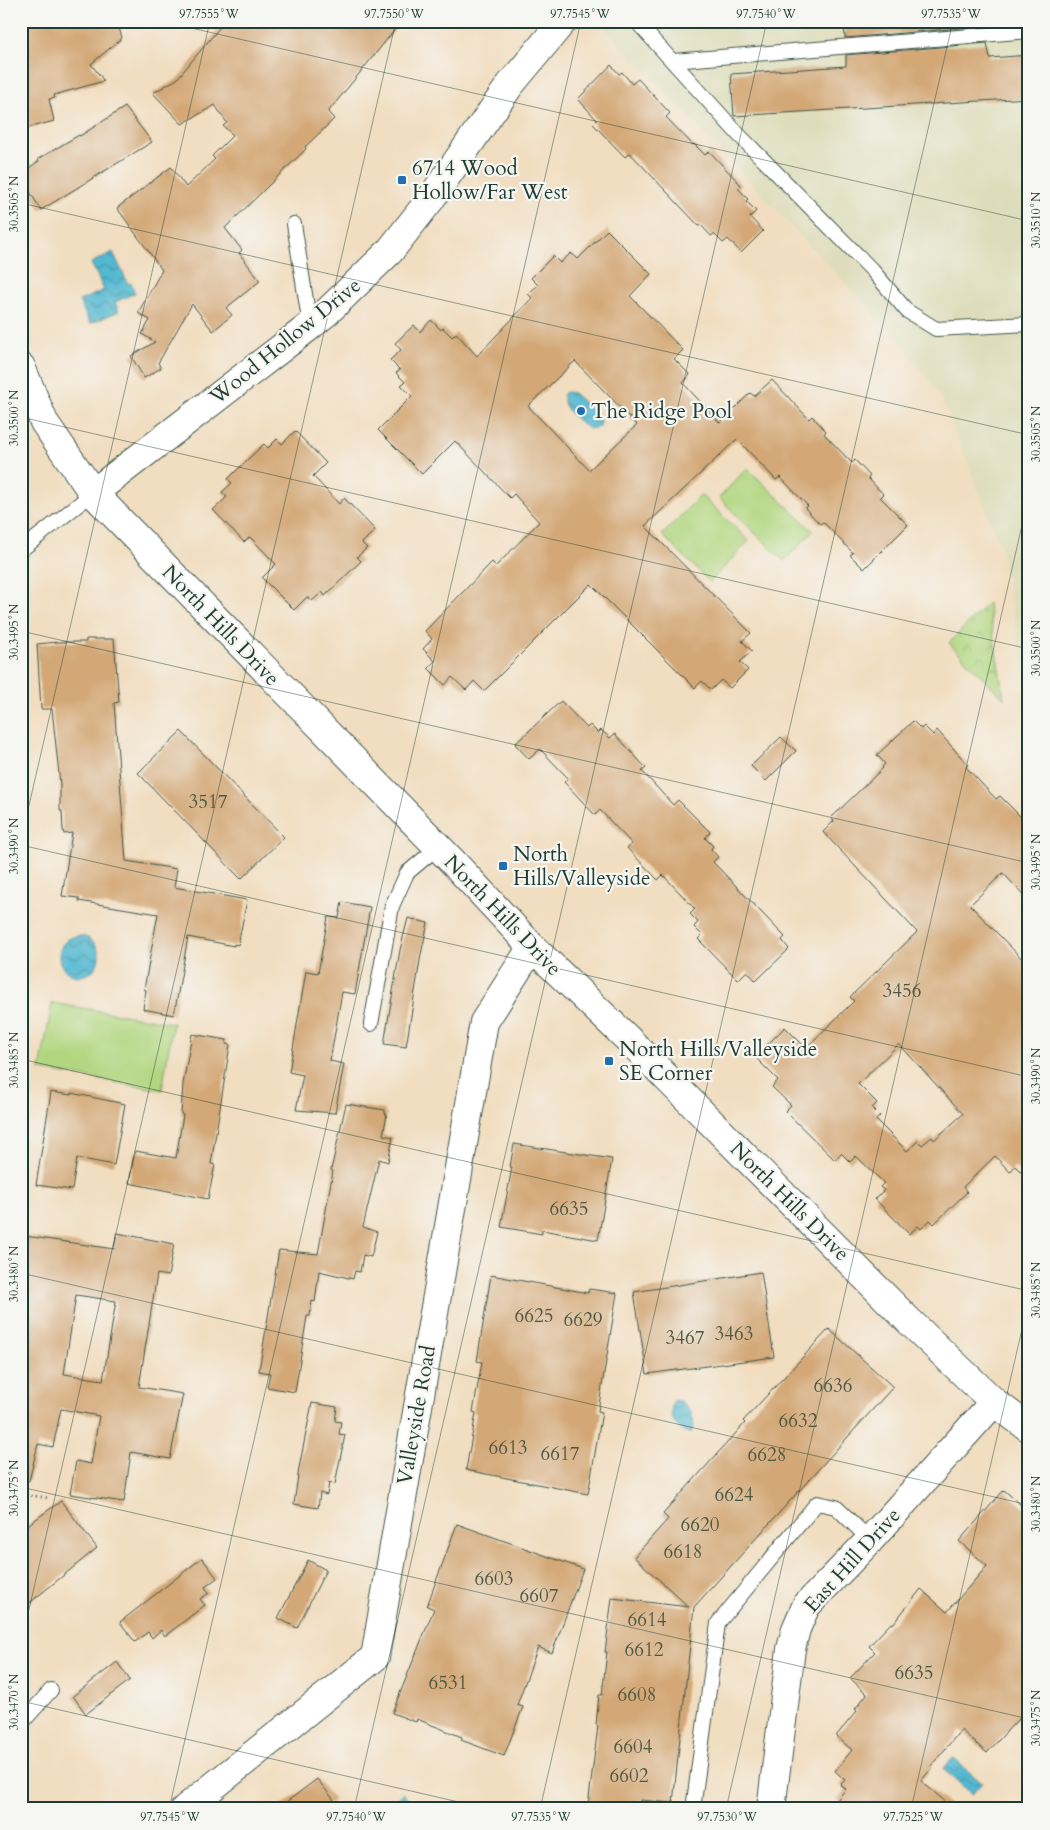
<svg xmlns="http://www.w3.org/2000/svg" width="1050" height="1830" viewBox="0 0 1050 1830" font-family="Cardo,serif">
<defs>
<pattern id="park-crowns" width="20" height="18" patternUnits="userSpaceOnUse" patternTransform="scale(1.25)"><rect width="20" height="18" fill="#b1d67f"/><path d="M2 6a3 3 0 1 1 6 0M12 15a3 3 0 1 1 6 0" fill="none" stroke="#8faf69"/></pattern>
<pattern id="water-waves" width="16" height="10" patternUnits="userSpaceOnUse" patternTransform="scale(1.25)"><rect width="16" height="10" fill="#52b8d1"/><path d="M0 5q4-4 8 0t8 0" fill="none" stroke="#4397aa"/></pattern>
</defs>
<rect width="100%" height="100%" fill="#f6f6f2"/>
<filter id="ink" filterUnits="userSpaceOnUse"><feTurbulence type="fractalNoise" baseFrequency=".02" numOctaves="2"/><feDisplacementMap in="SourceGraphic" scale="10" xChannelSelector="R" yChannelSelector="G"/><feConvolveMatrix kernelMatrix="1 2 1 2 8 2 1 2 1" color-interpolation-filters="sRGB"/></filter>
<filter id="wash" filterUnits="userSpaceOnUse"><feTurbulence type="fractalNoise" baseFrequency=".0096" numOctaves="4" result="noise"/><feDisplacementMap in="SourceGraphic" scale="20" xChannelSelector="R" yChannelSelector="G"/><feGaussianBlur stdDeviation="1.12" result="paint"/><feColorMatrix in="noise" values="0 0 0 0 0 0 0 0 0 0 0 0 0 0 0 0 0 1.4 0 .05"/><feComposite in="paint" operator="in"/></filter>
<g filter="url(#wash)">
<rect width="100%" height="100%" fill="#f1ddbf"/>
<!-- built -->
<path fill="#deddbb" d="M598,21H1029V696L1000,544L941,397L898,339Z"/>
<!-- park -->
<path fill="url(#park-crowns)" stroke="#688a5a" d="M988,603L1004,699L949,643Z"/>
<!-- pitch -->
<g fill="#b1d67f" stroke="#688a5a">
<path d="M747,468L813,531L784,561L719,498Z"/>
<path d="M701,495L749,541L710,582L662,535Z"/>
<path d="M52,1003L173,1023L162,1090L40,1070Z"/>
</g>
<!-- water -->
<g fill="url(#water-waves)" stroke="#387a82">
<path d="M113,252L128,284L131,283L135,293L115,302L119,311L90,324L79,301L104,290L91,263Z"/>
<path d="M566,392L573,393L599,416L600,422L599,427L589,429C578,421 561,408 563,394Z"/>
<circle cx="79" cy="956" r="20"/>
<path d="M674,1400L680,1401C691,1409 697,1420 691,1433C675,1432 667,1414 674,1400Z"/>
<path d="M953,1758L982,1783L972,1794L943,1769Z"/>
<path d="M403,1793L414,1809H388Z"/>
</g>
<g id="blocks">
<!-- building -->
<g fill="#d3a776" fill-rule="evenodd">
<path d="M21,21H117L122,38L91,64L104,81L54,95L55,98L49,99L54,121L21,130Z"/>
<path d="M225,21H402L328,112L334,119L305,147L306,149L225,228L242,250L239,253L260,281L226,308L232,315L213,331L192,304L158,363L161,368L144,378L131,356L155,342L142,334L150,320L138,313L162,270L117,208L171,167L186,187L215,159L212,156L233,135L223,126L227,123L215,105L182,124L153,93L177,79Z"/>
<path d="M844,21H983L984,26L845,38Z"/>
<path d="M987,43L990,58L1029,55V98L734,116L731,74L846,66V55Z"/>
<path d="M611,65L619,74L622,72L632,84L638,79L670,113L666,117L693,145L694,144L705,155L709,151L741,185L738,188L748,199L746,201L756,211L750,217L763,231L741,253L728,239L723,243L714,234L711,236L701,225L699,226L630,153L625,157L593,124L597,120L578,99Z"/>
<path d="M125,107L152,142L41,210L25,184L29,182L23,172L39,161L38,159L79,135L80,136Z"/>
<path d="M607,230L651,274L630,296L683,350L674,359L690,375L683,383L720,423L750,393L754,396L772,380L809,419L812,416L826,431L824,434L852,463L855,460L870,476L868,478L883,494L880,497L908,525L864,569L850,555L853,553L823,522L820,524L805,508L808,506L780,477L776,480L737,439L645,526L751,633L742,641L752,651L740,662L748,670L730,688L721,680L711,690L702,681L695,688L591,584L484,691L474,681L466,690L452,677L445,685L428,668L435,661L423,649L432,639L425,631L492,562L496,566L539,522L514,494L510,498L455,441L422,474L378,430L412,396L401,385L405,382L396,373L400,370L390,360L401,350L395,343L414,325L420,332L431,320L441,330L443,328L452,337L456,333L477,356L532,298L528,294L538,285L531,278L553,256L560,263L571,253L578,259ZM575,361L637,425L589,470L528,406Z"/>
<path d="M295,431L326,463L313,476L339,504L344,498L375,530L362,543L367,548L357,557L361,561L325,596L322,592L312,601L307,597L294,610L262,578L276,564L250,537L244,542L213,510L227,497L222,492L232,483L228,479L247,460L264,444L268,448L277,439L282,444Z"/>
<path d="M86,639H114L119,702L114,703L126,861L177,869L174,887L247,900L238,945L234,944V946L188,937L174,1015L143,1009L146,990L144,989L158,914L79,901V898L62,896L72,833L64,834L63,830L62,811H60V784L52,709H41L37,644L58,642H86Z"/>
<path d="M561,701L587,728L590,725L598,733L601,730L610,738L615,734L646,768L642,771L673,805L678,800L710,832L705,838L713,846L711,849L718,857L713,862L785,937L782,940L789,949L756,981L747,971L738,980L698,939L702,935L694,927L698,922L690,914L695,909L663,875L658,880L627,848L632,844L600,810L595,815L564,782L568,778L540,749L529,759L515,744Z"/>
<path d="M913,721L921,729L924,726L933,735L937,730L968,765L966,767L996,799L1000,796L1029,825V901L1003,873L970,905L1029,966V1180L1015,1166L1010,1172L995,1156L963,1187L967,1192L934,1224L930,1220L921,1229L918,1226L909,1234L875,1199L884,1190L880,1187L884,1183L856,1156L850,1162L841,1153L835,1160L785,1111L791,1105L772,1087L778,1080L755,1057L785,1027L806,1048L854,1001L850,997L917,932L823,832L834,821L831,818L883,768L882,767L885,764L877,755ZM899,1044L963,1114L934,1140L932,1137L922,1145L918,1141L907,1151L876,1120L880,1116L872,1108L877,1103L858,1084Z"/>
<path d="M181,731L284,837L241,879L138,773Z"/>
<path d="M781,737L796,751L766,781L751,766Z"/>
<path d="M342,902L370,907L355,994L342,992L330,1061L344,1064L335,1113L296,1110L303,1075L289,1072L306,971L318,973L328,917L339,918Z"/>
<path d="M408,918L428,923L421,954L406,1047L384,1044L400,950Z"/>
<path d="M192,1034L227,1040L226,1044L230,1045L211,1164L215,1165L208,1199L129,1183L135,1151L176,1158L183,1115L181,1114L183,1084Z"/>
<path d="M51,1092L71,1095V1093L125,1104L114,1165L77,1158L72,1190L36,1185Z"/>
<path d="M346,1104L385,1110V1114H387L383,1135L393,1137L388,1162L379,1159L363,1227L377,1232L371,1257L363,1255L360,1272L355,1271L353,1279L319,1271L315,1302L312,1301L310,1316H307L295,1392L267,1387L270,1373L259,1371L279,1250L318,1254L333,1171L331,1170Z"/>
<path d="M514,1144L612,1159L598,1240L542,1230V1234L501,1227L512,1167H510Z"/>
<path d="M117,1233L174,1244L168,1276L157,1274L139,1387L183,1394L170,1459L131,1452L124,1502L70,1494L76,1461L91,1464L99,1416L61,1409L53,1447L38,1444L29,1481L21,1480V1239L25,1240V1236L114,1249ZM76,1295L116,1301L103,1380L64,1374Z"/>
<path d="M761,1272L774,1357L647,1374L634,1292Z"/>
<path d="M491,1275L588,1293L589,1289L617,1293L598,1411L602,1412L588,1494L466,1470L476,1413L473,1412L482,1362L477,1361Z"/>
<path d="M829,1329L893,1387L694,1607L673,1803L640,1800L639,1809H611L588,1806L598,1726L596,1725L599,1695H602L607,1652H605L612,1598L689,1607L634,1557L668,1519L663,1514L745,1423L743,1421Z"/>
<path d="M312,1403L337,1407L335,1421L341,1422L339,1434L345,1435L335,1484L329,1483L327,1495L320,1493L318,1508L294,1504L299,1468Z"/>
<path d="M1004,1490L1029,1512V1710L1020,1720L1018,1719L987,1753L961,1730L931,1766L932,1768L921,1781L954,1809H848L837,1800L846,1789L840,1785L845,1780L835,1771L852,1750L836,1736L857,1711L855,1709L867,1694L850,1678L875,1652L869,1646L891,1623L893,1624L921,1589L947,1612L987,1566L959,1541Z"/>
<path d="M61,1501L97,1548L21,1610V1530Z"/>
<path d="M457,1524L583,1569L552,1653L538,1647L517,1705L523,1707L504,1756L461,1740L462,1737L417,1719L416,1722L392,1713L434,1609L427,1606Z"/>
<path d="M202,1558L217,1578L205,1587L209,1593L200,1599L205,1605L165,1636L161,1630L152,1638L148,1632L135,1642L120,1622Z"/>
<path d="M308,1560L326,1570L297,1628L278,1618Z"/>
<path d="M117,1662L130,1680L86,1714L73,1696Z"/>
<path d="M317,1779L334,1800L322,1809H277Z"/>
</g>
</g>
</g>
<g filter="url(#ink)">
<use href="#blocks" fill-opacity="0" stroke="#3e5549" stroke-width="1"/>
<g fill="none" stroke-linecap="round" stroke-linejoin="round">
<!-- service casing -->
<g stroke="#3e5549" stroke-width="16">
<g id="service">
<path d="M636,21L739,135L872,270L907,311L936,329L1029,324"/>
<path d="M673,61L1029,31"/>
<path d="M294,224L310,326"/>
<path d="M21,550L93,493"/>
<path d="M371,1024L392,906L407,873L438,847"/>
<path d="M21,1724L51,1690"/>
<path d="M693,1809L718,1623L817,1503L836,1507L870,1540"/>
</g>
</g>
<!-- minor casing -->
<g stroke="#3e5549" stroke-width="30">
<g id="minor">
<path d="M185,1809L375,1657L484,1022L532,947"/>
<path d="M771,1809L791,1649L796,1629L806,1606L870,1540L994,1402"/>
</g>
</g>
<!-- tertiary casing -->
<g stroke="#3e5549" stroke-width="30">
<g id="tertiary">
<path d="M21,367L44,422L93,493L453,862L532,947L631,1042L909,1321L994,1402L1029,1428"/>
<path d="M93,493L310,326L327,312L389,252L430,200L510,85L563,21"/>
</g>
</g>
<!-- path -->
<path stroke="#3e5549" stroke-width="3" stroke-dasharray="1 4" stroke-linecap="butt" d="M21,1494L48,1498"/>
<!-- service -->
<use href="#service" stroke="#fff" stroke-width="14"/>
<!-- minor -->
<use href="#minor" stroke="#fff" stroke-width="28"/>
<!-- tertiary -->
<use href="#tertiary" stroke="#fff" stroke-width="28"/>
</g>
</g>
<!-- ticks -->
<path fill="none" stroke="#1f3d34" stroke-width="1" stroke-opacity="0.45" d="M161,21L1029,221M21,36L25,21M21,203L1029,435M21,417L1029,649M21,631L1029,863M21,840L210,21M21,845L1029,1077M21,1059L1029,1291M21,1273L1029,1505M21,1487L1029,1719M21,1644L396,21M21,1701L489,1809M169,1809L581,21M354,1809L767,21M540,1809L953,21M726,1809L1029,495M911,1809L1029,1299"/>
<!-- markers -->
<g fill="#1f6fb2" stroke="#f6f6f2" stroke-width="2">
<rect x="397" y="175" width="10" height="10" rx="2.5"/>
<circle cx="581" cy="411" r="5"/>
<rect x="498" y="861" width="10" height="10" rx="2.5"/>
<rect x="604" y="1056" width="10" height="10" rx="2.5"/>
</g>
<g text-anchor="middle" stroke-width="4.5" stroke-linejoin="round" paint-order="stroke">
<!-- number labels -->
<g font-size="19" fill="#4c5844">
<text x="208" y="808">3517</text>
<text x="902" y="997">3456</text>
<text x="569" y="1215">6635</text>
<text x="534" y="1322">6625</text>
<text x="583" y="1326">6629</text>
<text x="734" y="1340">3463</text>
<text x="685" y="1344">3467</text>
<text x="833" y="1392">6636</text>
<text x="798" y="1427">6632</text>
<text x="508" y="1454">6613</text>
<text x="560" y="1460">6617</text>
<text x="767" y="1461">6628</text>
<text x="734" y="1501">6624</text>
<text x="700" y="1531">6620</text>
<text x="683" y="1558">6618</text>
<text x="494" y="1585">6603</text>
<text x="539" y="1602">6607</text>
<text x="647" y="1626">6614</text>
<text x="644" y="1656">6612</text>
<text x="914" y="1679">6635</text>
<text x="448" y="1689">6531</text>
<text x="637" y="1701">6608</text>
<text x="633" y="1753">6604</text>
<text x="629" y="1782">6602</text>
</g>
<!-- poi labels -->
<g font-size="21" fill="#1f3d34" stroke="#f6f6f2" text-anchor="start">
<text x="412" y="175">6714 Wood<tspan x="412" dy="24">Hollow/Far West</tspan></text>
<text x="591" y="418">The Ridge Pool</text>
<text x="513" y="861">North<tspan x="513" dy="24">Hills/Valleyside</tspan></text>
<text x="619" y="1056">North Hills/Valleyside<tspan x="619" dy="24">SE Corner</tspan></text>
</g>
<!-- street labels -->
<g font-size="21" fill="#1f3d34" stroke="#f6f6f2">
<text transform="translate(285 341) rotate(-39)" y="7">Wood Hollow Drive</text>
<text transform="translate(221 625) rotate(46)" y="7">North Hills Drive</text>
<text transform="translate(503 915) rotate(46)" y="7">North Hills Drive</text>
<text transform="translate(790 1201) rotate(45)" y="7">North Hills Drive</text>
<text transform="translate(416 1415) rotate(-80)" y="7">Valleyside Road</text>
<text transform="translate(852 1560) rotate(-48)" y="7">East Hill Drive</text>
</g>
</g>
<!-- margin -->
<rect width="1050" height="1830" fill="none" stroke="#f6f6f2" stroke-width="55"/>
<rect x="28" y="28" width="994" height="1774" fill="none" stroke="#1f3d34" stroke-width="2"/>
<g font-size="12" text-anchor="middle" fill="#1f3d34">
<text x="209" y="18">97.7555°W</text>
<text x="394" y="18">97.7550°W</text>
<text x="580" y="18">97.7545°W</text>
<text x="766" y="18">97.7540°W</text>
<text x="951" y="18">97.7535°W</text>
<text transform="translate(14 204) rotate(-90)" y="4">30.3505°N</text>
<text transform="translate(1036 220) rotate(-90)" y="4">30.3510°N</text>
<text transform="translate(14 418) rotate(-90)" y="4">30.3500°N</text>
<text transform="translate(1036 434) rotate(-90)" y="4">30.3505°N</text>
<text transform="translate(14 632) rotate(-90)" y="4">30.3495°N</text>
<text transform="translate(1036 648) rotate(-90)" y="4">30.3500°N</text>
<text transform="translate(14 846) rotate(-90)" y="4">30.3490°N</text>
<text transform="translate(1036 862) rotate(-90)" y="4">30.3495°N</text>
<text transform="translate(14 1060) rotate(-90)" y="4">30.3485°N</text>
<text transform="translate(1036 1076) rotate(-90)" y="4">30.3490°N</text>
<text transform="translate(14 1274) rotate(-90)" y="4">30.3480°N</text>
<text transform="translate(1036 1290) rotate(-90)" y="4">30.3485°N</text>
<text transform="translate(14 1488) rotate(-90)" y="4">30.3475°N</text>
<text transform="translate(1036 1504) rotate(-90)" y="4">30.3480°N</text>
<text transform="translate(14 1702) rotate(-90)" y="4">30.3470°N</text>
<text transform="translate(1036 1718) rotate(-90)" y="4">30.3475°N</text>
<text x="170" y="1821">97.7545°W</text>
<text x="356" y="1821">97.7540°W</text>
<text x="541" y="1821">97.7535°W</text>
<text x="727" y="1821">97.7530°W</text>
<text x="913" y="1821">97.7525°W</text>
</g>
</svg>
